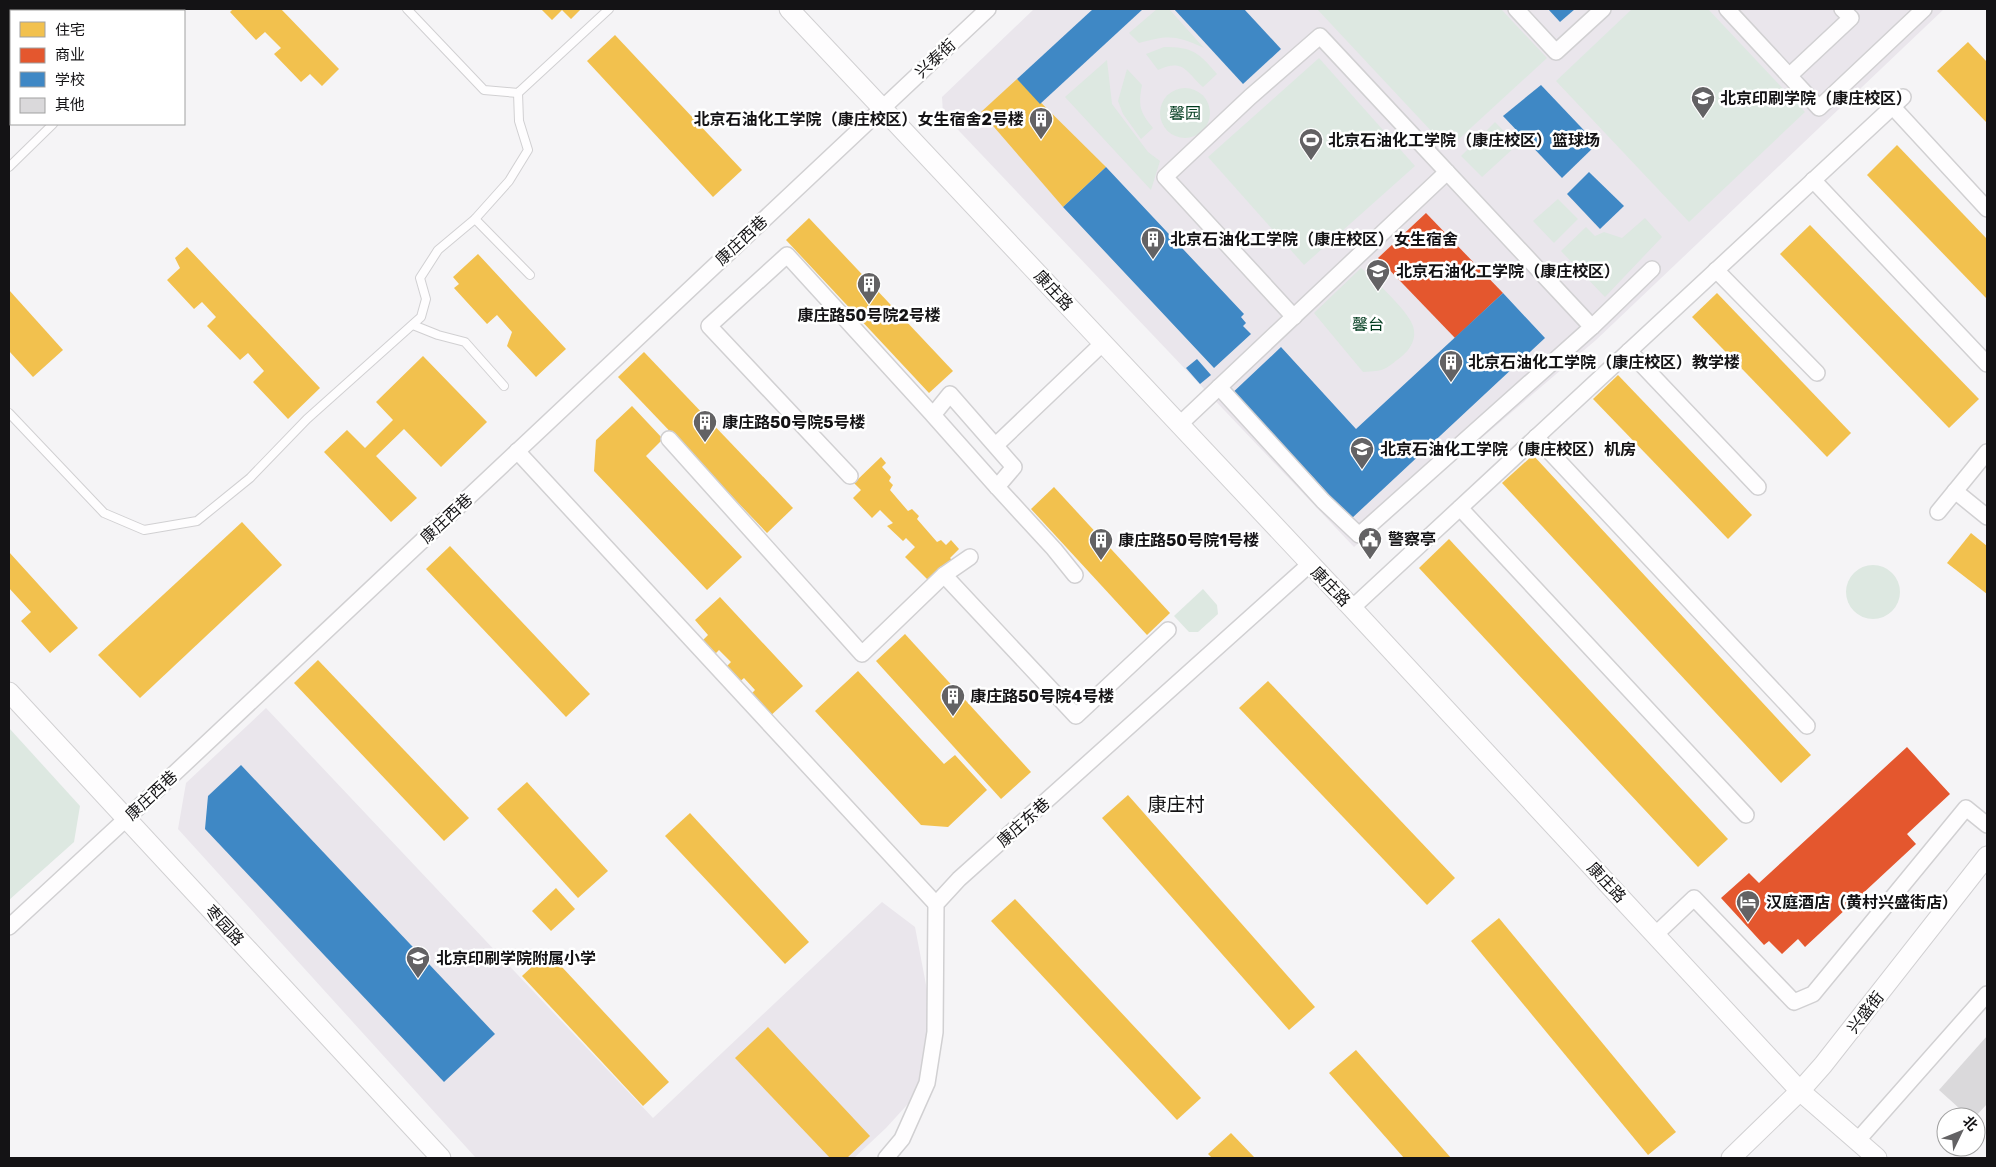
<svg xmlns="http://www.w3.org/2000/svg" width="1996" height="1167" viewBox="0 0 1996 1167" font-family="Rubik,'Noto Sans SC',sans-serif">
<rect width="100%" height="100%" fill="#f5f4f6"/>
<!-- built -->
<g fill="#eae6ec">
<path d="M1034,9H1944L1596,340L1354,547L943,114L942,97Z"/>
<path d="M266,708L653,1118L882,902L915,927L935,1032L927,1083L886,1128L854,1158H476L178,829L186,783Z"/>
</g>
<!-- green -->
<g fill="#dde8e1">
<path d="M1157,9H1169L1204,48C1176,35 1168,35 1139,43L1129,33Z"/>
<path d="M1317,9H1501L1547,58L1448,149Z"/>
<path d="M1632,9H1708L1805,112L1689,222L1556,81Z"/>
<path d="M1164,47C1193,47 1198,52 1217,74L1203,87C1186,72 1184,58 1158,70L1146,54Z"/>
<path d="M1319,58L1415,166L1304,265L1208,157Z"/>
<path d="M1107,60L1112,104L1148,152L1160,161L1151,190L1065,97Z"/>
<path d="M1127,69L1142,85C1138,106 1140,112 1153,128L1141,139L1123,114L1118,101Z"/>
<circle cx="1185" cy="113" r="25"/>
<path d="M1495,122L1517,145L1482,177L1461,156Z"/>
<path d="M1558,199L1578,219L1554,243L1533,221Z"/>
<path d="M1645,218L1662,237L1605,297L1561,251L1586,227L1595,236L1604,232L1622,238Z"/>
<path d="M1361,268C1374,279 1409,312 1413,326C1417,338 1411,349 1401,357C1384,370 1385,371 1363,372L1314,313Z"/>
<circle cx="1873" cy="592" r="27"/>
<path d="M1203,589L1217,605L1218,614L1198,632H1189L1174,616Z"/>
<path d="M9,728L80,806L74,842L9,900Z"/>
</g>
<!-- homes -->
<g fill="#f2c14e">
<path d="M116,9H143L141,11H119Z"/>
<path d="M233,9H281L339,69L322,86L310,74L301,82L274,54L281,48L265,32L256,40L230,12Z"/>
<path d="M541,9H581L571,19L562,10L552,20Z"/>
<path d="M615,35L742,170L713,197L587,61Z"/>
<path d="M1968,42L1987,62V123L1937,71Z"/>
<path d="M1017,79L1106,167L1063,207L981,112Z"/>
<path d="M1897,145L1987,239V299L1867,175Z"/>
<path d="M809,218L953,371L929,393L786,240Z"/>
<path d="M1810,225L1979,399L1949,428L1780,254Z"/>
<path d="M187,247L320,388L288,419L253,382L264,371L248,353L240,360L207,326L216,317L202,302L194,309L167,280L180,268L175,258Z"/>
<path d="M478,254L566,349L536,377L507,346L512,332L497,315L487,324L454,288L459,284L453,277Z"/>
<path d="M9,290L63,350L33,377L9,351Z"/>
<path d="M1717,293L1851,433L1827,457L1692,317Z"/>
<path d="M644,352L793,508L767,533L618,377Z"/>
<path d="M423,356L487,422L441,467L404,429L376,456L417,498L391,522L324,452L347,430L365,448L393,420L376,402Z"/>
<path d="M1618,375L1752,515L1728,539L1593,399Z"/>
<path d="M632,406L663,439L646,456L742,557L707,590L594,471L596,440Z"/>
<path d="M1533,455L1811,755L1781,783L1502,483Z"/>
<path d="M881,457L886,463L882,467L891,477L889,481L893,485L890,490L908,511L912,509L919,516L917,519L937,542L941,540L946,545L951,540L959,549L950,558L954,562L944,572L940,568L928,580L905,557L915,547L906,538L903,541L887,526L893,523L880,510L872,518L853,498L861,490L854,483Z"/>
<path d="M1054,487L1170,613L1147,635L1031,509Z"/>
<path d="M242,522L282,565L140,698L98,655Z"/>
<path d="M1971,533L1987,546V594L1947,563Z"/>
<path d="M1449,539L1728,839L1698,867L1419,568Z"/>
<path d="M450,546L590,694L566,717L426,569Z"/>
<path d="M9,552L78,628L50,653L21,621L31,612L9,588Z"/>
<path d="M720,597L803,686L768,718L748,697L755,690L744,678L736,685L723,670L731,662L719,650L714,655L701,642L708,635L695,620Z"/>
<path d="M905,634L1031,772L1001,799L876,661Z"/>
<path d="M318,660L469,818L444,841L294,683Z"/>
<path d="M858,671L944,764L955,755L987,790L948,827L921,825L815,711Z"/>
<path d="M1268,681L1455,878L1427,905L1239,708Z"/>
<path d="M527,782L608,871L578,898L497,809Z"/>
<path d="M1128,795L1315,1007L1289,1030L1102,818Z"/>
<path d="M690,813L809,942L785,964L665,836Z"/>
<path d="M556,888L575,909L551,931L532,911Z"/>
<path d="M1015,899L1201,1098L1177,1120L991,921Z"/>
<path d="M1499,918L1676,1132L1648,1155L1471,941Z"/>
<path d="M548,952L669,1082L643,1106L522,976Z"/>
<path d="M768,1027L870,1136L847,1158H830L735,1058Z"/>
<path d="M1356,1050L1451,1158H1404L1329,1073Z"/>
<path d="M1231,1133L1255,1158H1212L1208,1154Z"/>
</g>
<!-- shops -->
<g fill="#e4572e">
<path d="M1426,213L1503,293L1455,338L1378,258Z"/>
<path d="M1907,747L1950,794L1907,834L1916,844L1805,947L1798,939L1782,954L1769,941L1764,945L1721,898L1749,873L1759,883Z"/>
</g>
<!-- schools -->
<g fill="#3f88c5">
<path d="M1093,9H1143L1040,104L1017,79Z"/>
<path d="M1174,9H1244L1281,49L1243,84Z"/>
<path d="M1548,9H1575L1560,22Z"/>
<path d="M1541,85L1597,144L1562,178L1503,116Z"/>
<path d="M1106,167L1244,314L1241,317L1246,323L1243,326L1251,334L1214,368L1063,207Z"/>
<path d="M1589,172L1624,206L1600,229L1567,194Z"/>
<path d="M1503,293L1545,338L1351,519L1309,473L1228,397L1281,347L1356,429Z"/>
<path d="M1197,359L1211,375L1200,384L1186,368Z"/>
<path d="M241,765L495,1034L444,1082L205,829L208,796Z"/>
</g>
<!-- building -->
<path fill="#dad9db" d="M1987,1036V1104L1975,1117H1969L1939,1090Z"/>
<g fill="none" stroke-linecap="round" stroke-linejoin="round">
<!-- service casing -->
<g stroke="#d1d0d2" stroke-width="10">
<g id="service">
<path d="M407,9L484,90L518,93L609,9"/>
<path d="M175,11L178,9"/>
<path d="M9,68L11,70"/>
<path d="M9,167L53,124"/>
<path d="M475,219L530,275"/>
<path d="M413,325L438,335L465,342L504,386"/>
<path d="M9,413L104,513L144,530L197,521L250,478L307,419L421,317L426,299L420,278L438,250L475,219L509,181L528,150L519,121L518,93"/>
</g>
</g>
<!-- minor casing -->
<g stroke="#d1d0d2" stroke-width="18">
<g id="minor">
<path d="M1516,9L1556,52L1603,9"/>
<path d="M1727,9L1819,108L1924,9"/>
<path d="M1789,76L1851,18L1842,9"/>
<path d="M1892,106L1987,209"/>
<path d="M1813,180L1987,364"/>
<path d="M1716,270L1817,373"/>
<path d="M1294,317L1165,177L1250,97L1320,36L1592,327"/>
<path d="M1629,351L1758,487"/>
<path d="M1219,387L1323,501L1359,535L1592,327L1652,269"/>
<path d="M1180,424L1447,172"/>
<path d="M1536,437L1807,726"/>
<path d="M669,439L862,654L944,575L970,557"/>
<path d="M996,445L1103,343"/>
<path d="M517,451L936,904"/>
<path d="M850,476L709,326L787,255L933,415L950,394L1014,467L997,487L933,415"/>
<path d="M997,487L1054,549L1075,575"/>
<path d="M1955,491L1987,517"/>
<path d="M1460,508L1746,815"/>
<path d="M1938,512L1987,452"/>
<path d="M944,575L1076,716L1168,630"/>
<path d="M1352,608L1903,97"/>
<path d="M9,927L127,818L988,9"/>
<path d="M1656,934L1694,898L1794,1002L1813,994L1966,808L1987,825"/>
<path d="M1857,1141L1987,994"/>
<path d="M886,1158L902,1139L927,1083L935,1032L936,904L959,879L1310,564"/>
</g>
</g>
<!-- tertiary casing -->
<g stroke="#d1d0d2" stroke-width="21">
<g id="tertiary">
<path d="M789,9L1352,608L1800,1091L1877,1158"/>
<path d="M9,692L441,1158"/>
<path d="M1731,1158L1800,1091L1823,1065L1987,856"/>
</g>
</g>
<!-- service -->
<use href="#service" stroke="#fefdfe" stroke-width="8"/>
<!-- minor -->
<use href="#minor" stroke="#fefdfe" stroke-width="15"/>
<!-- tertiary -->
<use href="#tertiary" stroke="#fefdfe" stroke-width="19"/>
</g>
<!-- icons -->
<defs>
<g id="university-pin" transform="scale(1.25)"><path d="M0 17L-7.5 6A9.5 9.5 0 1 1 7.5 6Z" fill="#636264" stroke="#fff"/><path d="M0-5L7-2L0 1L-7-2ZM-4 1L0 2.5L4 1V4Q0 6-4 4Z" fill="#fff"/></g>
<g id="building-pin" transform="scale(1.25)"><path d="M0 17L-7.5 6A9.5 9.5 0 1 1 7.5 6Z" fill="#636264" stroke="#fff"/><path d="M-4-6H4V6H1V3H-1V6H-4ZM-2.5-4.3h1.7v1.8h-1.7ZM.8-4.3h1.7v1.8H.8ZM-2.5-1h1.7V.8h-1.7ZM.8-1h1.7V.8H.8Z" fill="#fff"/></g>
<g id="stadium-pin" transform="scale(1.25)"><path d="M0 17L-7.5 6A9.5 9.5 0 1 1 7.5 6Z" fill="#636264" stroke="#fff"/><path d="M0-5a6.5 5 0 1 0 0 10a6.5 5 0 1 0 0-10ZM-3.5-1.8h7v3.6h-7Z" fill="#fff"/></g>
<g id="civic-pin" transform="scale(1.25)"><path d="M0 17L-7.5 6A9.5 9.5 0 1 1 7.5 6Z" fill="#636264" stroke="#fff"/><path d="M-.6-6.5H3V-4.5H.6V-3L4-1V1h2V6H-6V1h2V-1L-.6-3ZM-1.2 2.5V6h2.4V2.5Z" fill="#fff"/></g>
<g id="hotel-pin" transform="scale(1.25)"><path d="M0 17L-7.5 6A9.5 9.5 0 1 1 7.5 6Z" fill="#636264" stroke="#fff"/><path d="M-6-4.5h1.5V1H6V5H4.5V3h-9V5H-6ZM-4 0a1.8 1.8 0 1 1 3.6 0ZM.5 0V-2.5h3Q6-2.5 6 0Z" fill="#fff"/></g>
<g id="school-pin" transform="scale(1.25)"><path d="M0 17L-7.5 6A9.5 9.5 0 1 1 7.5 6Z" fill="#636264" stroke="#fff"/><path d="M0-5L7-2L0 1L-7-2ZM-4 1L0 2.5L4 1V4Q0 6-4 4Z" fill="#fff"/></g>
</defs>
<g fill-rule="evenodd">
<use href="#university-pin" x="1703" y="98"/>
<use href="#building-pin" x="1041" y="119"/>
<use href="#stadium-pin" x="1311" y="140"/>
<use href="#building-pin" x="1153" y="239"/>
<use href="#university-pin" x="1378" y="271"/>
<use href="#building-pin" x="869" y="284"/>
<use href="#building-pin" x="1451" y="362"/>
<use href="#building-pin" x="705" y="422"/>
<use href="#university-pin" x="1362" y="449"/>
<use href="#civic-pin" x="1370" y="539"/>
<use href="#building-pin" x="1101" y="540"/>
<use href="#building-pin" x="953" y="696"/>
<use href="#hotel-pin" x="1748" y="902"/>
<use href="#school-pin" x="418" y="958"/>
</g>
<g text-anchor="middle" stroke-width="5" stroke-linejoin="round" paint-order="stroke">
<!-- street labels -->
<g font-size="16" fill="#141315" stroke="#fff">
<text transform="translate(935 58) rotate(-43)" y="6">兴泰街</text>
<text transform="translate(741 240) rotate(-43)" y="6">康庄西巷</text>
<text transform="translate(1054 290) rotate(47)" y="6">康庄路</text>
<text transform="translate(446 518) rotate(-43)" y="6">康庄西巷</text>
<text transform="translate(1331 586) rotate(46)" y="6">康庄路</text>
<text transform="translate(151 795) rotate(-43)" y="6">康庄西巷</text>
<text transform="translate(1023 822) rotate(-42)" y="6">康庄东巷</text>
<text transform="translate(1607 882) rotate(47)" y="6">康庄路</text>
<text transform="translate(225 925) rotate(47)" y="6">枣园路</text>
<text transform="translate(1865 1012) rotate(-52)" y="6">兴盛街</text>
</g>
<!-- poi labels -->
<g font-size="16" font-weight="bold" fill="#141315" stroke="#fff" text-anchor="start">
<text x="1720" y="104">北京印刷学院（康庄校区）</text>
<text x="1024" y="125" text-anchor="end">北京石油化工学院（康庄校区）女生宿舍2号楼</text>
<text x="1328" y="146">北京石油化工学院（康庄校区）篮球场</text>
<text x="1170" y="245">北京石油化工学院（康庄校区）女生宿舍</text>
<text x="1396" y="277">北京石油化工学院（康庄校区）</text>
<text x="869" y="321" text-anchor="middle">康庄路50号院2号楼</text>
<text x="1468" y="368">北京石油化工学院（康庄校区）教学楼</text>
<text x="722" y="428">康庄路50号院5号楼</text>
<text x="1380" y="455">北京石油化工学院（康庄校区）机房</text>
<text x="1388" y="545">警察亭</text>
<text x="1118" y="546">康庄路50号院1号楼</text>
<text x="970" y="702">康庄路50号院4号楼</text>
<text x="1766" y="908">汉庭酒店（黄村兴盛街店）</text>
<text x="436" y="964">北京印刷学院附属小学</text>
</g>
<!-- park labels -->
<g font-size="16" fill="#003b1e" stroke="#fff">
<text x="1185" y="119">馨园</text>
<text x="1368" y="330">馨台</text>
</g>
<!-- quarter labels -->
<g font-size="19" fill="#141315" stroke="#fff">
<text x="1176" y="811">康庄村</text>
</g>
</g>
<!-- border -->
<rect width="1996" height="1167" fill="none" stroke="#141315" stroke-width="20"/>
<!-- legend -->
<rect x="10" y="10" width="175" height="115" fill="#ffffff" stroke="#a1a1a1"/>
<rect x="20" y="22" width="25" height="15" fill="#f2c14e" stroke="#a1a1a1"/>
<text x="55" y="35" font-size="15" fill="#141315">住宅</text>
<rect x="20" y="48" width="25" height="15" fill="#e4572e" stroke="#a1a1a1"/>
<text x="55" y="60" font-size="15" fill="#141315">商业</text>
<rect x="20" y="72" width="25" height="15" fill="#3f88c5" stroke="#a1a1a1"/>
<text x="55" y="85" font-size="15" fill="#141315">学校</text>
<rect x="20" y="98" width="25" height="15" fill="#dad9db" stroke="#a1a1a1"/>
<text x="55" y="110" font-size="15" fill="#141315">其他</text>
<!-- north arrow -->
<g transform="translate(1961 1132) rotate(47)"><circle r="24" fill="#ffffff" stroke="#a1a1a1"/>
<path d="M0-4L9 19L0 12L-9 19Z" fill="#636264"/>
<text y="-8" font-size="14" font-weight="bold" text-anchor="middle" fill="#141315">北</text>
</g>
</svg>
